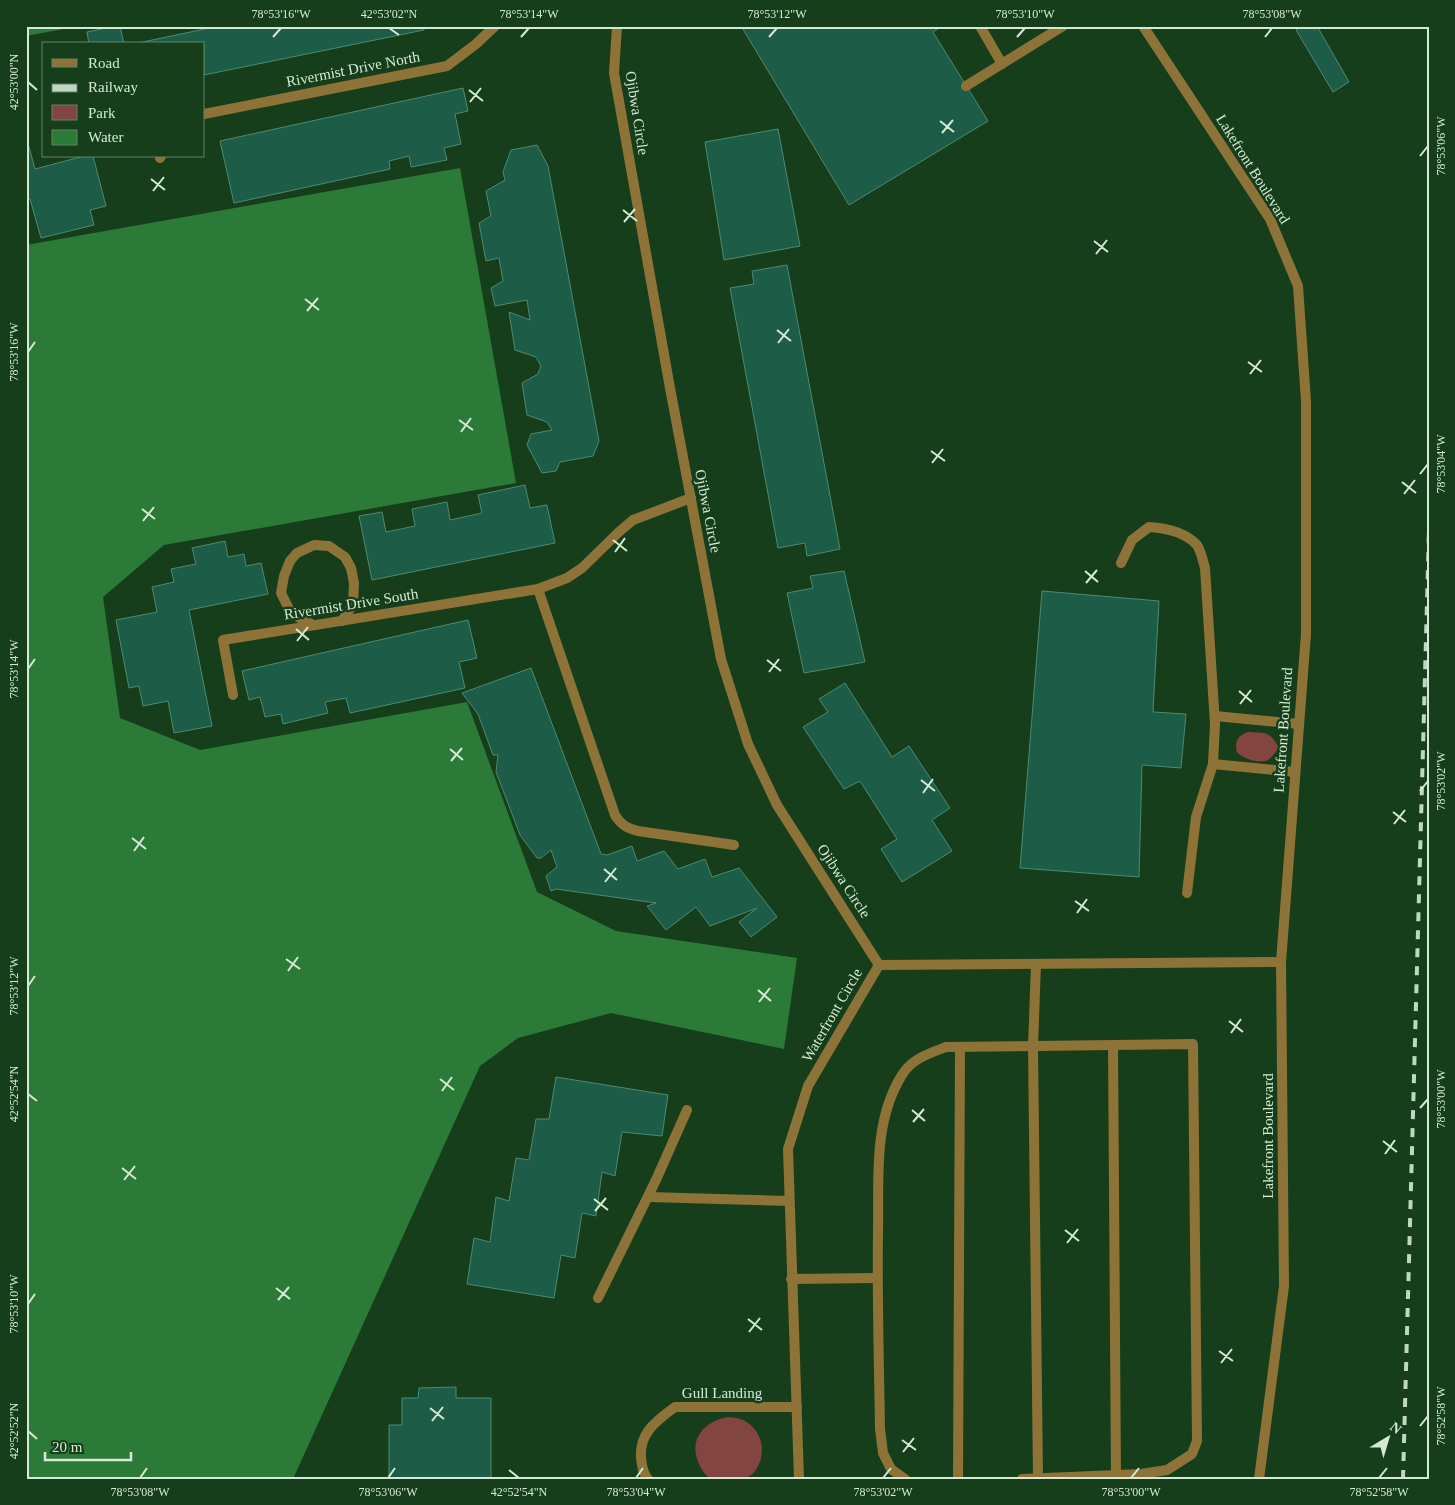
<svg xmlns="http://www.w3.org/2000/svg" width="1455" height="1505" viewBox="0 0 1455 1505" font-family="'Times New Roman',serif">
<rect width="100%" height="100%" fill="#163e1b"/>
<!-- green -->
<g fill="#834540">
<path d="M1248,732C1268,733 1268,731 1279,747C1276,751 1272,758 1268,760C1259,764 1243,759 1237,752C1234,742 1238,735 1248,732Z"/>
<path d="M730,1417C737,1418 743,1419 748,1423C764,1434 766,1456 755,1471C748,1480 741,1479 731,1479C725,1479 717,1480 712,1479C708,1478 703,1472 701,1468C686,1442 703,1420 730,1417Z"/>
</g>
<!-- water -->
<g fill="#2c7a37">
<path d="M26,26H80L26,36Z"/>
<path d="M460,168L516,483L164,545L103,597L120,718L200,750L467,702L537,892L616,931L797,958L784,1049L611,1013L518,1038L480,1066L293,1479H26V245Z"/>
</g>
<!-- building -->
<g fill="#1d5c46" stroke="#4e8a72">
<path d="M115,26H120L124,44H89L87,32Z"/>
<path d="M219,26H424V30L204,75V44H133Z"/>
<path d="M741,26H942L933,32L988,121L849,205Z"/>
<path d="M1302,26H1317L1349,82L1333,92L1296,30Z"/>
<path d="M463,88L468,111L455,114L461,144L444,148L447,160L411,167L409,156L389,161L390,169L234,203L220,141Z"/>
<path d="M778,129L800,246L724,260L705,142Z"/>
<path d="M26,136L35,169L84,156H93L106,206L90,210L94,225L41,238L30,199L26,200Z"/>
<path d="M537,145L548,166L599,441L593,456L560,462L556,471L542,473L527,445L531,434L552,430L547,422L527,415L522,383L538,374L541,366L536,357L515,350L509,312L530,320L527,300L495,306L491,288L503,281L499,258L486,261L479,223L491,216L486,191L505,180L503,172L511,150Z"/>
<path d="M787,265L840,549L807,556L805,543L778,548L730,288L754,284L752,271Z"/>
<path d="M525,485L530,508L547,505L555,543L372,580L359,516L382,512L386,532L415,526L412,509L447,502L450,520L482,513L478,495Z"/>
<path d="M225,541L228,557L244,554L246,566L261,563L268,594L189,610L212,726L174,733L168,701L143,706L139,686L129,688L116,620L157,612L152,587L174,582L171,569L196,564L192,548Z"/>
<path d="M844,571L865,662L804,673L787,593L813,588L810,576Z"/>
<path d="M1042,591L1159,601L1153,712L1186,714L1181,768L1142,765L1139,877L1020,868Z"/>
<path d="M468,620L477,658L459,662L465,688L350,713L346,698L325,702L328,713L283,724L281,714L265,717L260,697L249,700L242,671Z"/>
<path d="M531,668L601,854L607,855L632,846L637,861L664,851L678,869L705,859L712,877L739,868L777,917L751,937L739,922L757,908L710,926L696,907L666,930L647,906L656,903L556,889L551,891L546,876L557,867L551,850L541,858H537L520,835L496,772L498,755H493L478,714L462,693Z"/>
<path d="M845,683L892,757L909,746L950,808L932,820L952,851L902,882L881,849L897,839L860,781L844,789L803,727L828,712L819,699Z"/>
<path d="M556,1077L668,1095L662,1136L622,1132L615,1176L602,1172L596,1216L582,1213L575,1258L561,1255L554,1298L467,1284L474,1238L490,1242L496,1197L509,1201L516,1158L529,1160L536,1119H549Z"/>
<path d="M456,1387V1398H491V1479H389V1425H402V1398H418L419,1388Z"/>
</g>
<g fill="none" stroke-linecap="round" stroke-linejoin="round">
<!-- service -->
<g stroke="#8d7338" stroke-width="10">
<path d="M980,26L1002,64"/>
<path d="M966,86L1063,26"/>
<path d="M1121,563L1132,540L1149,527C1165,528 1185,532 1197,545C1201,551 1203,561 1205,568L1215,724L1213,764L1196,817L1187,893"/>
<path d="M313,625L291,613L281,593L284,576L290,561L297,553L314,545L329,546L345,557L351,568L354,583L353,604L342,621"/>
<path d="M1215,716L1299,724"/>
<path d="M1213,764L1295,772"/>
<path d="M1036,964L1033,1047L1038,1478"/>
<path d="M1113,1045L1116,1479"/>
<path d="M648,1197L789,1201"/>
<path d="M791,1279L877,1278"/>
<path d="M598,1298L656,1180L687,1110"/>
<path d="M905,1479L891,1469L883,1453L880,1429C879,1363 877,1297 878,1231C879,1179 873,1121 902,1075C911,1059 930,1053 946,1047L1193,1044L1197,1441L1192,1454L1167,1470L1141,1474L1022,1479"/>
<path d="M958,1479L960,1047"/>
</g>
<!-- minor -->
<g stroke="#8d7338" stroke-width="10">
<path d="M617,26L614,73L670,388L721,659L748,744L777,805L879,965"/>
<path d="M1143,26L1270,219L1298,286L1306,401V634L1281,962L1284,1286L1259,1479"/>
<path d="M204,114L447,66L476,44L495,26"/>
<path d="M160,158L161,156"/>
<path d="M538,589L615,815C621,825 627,828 638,831L734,845"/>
<path d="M233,695L223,640L538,589L567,578L582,568L620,531L633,520L691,498"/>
<path d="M879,965L1281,962"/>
<path d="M648,1479C644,1475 643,1470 642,1465C636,1436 654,1422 675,1407H797"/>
<path d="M799,1479L788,1149L808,1086L879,965"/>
</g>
<!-- rail -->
<path stroke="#c0d8c1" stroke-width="4" stroke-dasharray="9 9" stroke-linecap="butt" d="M1403,1479L1429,529"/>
</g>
<!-- ticks -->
<path fill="none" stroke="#d4ead5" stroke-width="2" d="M389,28L399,35M273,37L281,28M521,37L529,28M769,37L777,28M1017,37L1025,28M1265,37L1272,28M28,82L37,90M469,90L483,101M470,102L481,88M940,121L954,132M942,133L953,120M1420,156L1428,146M151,179L165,190M153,191L164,177M623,210L637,221M624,222L635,209M1094,241L1108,252M1096,254L1107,240M305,299L319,310M307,311L318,298M777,330L791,341M778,343L789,329M28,352L35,342M1248,362L1262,372M1250,374L1261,360M459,420L473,430M461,432L471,418M931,451L945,461M932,463L943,449M1420,474L1428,464M1402,482L1416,493M1404,494L1415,480M142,509L155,519M143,521L154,507M613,540L627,551M615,552L625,538M1085,571L1098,582M1086,583L1097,570M296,629L309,640M297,641L308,627M767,660L781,671M28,669L35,659M769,672L779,659M1239,691L1252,702M1240,704L1251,690M450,749L463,760M451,761L462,748M921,780L935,791M1420,791L1428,781M923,793L933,779M1393,812L1406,822M1394,824L1405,810M132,838L146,849M134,851L144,837M604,869L617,880M605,882L616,868M1075,901L1089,911M1077,913L1087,899M286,959L300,969M288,971L298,957M28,986L35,976M758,990L771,1001M759,1002L770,988M1229,1021L1243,1032M1231,1033L1241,1019M440,1079L454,1090M442,1091L452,1077M28,1094L37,1101M1420,1108L1428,1099M912,1110L925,1121M913,1122L924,1109M1383,1141L1397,1152M1385,1154L1395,1140M122,1168L136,1179M124,1180L135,1166M594,1199L608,1210M595,1211L606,1198M1065,1230L1079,1241M1067,1243L1078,1229M276,1288L290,1299M278,1300L289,1287M28,1304L35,1294M748,1319L762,1330M749,1332L760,1318M1219,1351L1233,1361M1221,1363L1232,1349M430,1408L444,1419M432,1421L443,1407M1420,1426L1428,1416M28,1431L37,1439M902,1440L916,1450M903,1452L914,1438M509,1470L519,1478M140,1478L147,1468M388,1478L395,1468M636,1478L643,1468M883,1478L891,1468M1131,1478L1139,1468M1379,1478L1387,1468"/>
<g text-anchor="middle" stroke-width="5" stroke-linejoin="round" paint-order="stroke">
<!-- street labels -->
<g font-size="15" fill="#d4ead5" stroke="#163e1b">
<text transform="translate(353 69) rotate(-11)" y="5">Rivermist Drive North</text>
<text transform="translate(637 113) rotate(81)" y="5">Ojibwa Circle</text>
<text transform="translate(1253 169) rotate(58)" y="5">Lakefront Boulevard</text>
<text transform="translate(708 511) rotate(79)" y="5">Ojibwa Circle</text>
<text transform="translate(351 604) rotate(-9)" y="5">Rivermist Drive South</text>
<text transform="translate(1283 730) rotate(-86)" y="5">Lakefront Boulevard</text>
<text transform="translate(844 881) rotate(57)" y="5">Ojibwa Circle</text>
<text transform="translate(832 1015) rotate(-60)" y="5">Waterfront Circle</text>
<text transform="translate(1268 1136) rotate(-90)" y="5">Lakefront Boulevard</text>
<text x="722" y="1398">Gull Landing</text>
</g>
</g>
<!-- border -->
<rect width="1455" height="1505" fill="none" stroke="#163e1b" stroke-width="55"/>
<!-- legend -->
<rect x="42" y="42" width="162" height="115" fill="#163e1b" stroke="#628365"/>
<rect x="52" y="59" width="25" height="8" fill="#8d7338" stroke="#628365"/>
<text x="88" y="68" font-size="15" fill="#d4ead5">Road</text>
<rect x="52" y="84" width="25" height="8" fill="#c0d8c1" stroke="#628365"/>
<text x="88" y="92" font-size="15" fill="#d4ead5">Railway</text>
<rect x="52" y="105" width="25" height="15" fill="#834540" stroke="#628365"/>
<text x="88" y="118" font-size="15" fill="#d4ead5">Park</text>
<rect x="52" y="130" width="25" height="15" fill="#2c7a37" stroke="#628365"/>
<text x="88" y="142" font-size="15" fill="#d4ead5">Water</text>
<!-- north arrow -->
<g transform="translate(1388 1438) rotate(38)" stroke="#163e1b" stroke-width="4" paint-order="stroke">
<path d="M0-4L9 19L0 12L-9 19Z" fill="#d4ead5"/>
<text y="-8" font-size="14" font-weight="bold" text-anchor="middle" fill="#d4ead5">N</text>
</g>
<!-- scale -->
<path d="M45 1452v8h86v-8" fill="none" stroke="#d4ead5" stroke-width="2.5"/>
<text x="52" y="1452" font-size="15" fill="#d4ead5" stroke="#163e1b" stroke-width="4" paint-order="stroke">20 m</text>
<rect x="28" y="28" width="1400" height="1450" fill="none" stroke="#d4ead5" stroke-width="2"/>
<g font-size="12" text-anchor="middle" fill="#d4ead5">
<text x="281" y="18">78°53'16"W</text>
<text x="389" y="18">42°53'02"N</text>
<text x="529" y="18">78°53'14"W</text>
<text x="777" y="18">78°53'12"W</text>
<text x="1025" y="18">78°53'10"W</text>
<text x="1272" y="18">78°53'08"W</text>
<text transform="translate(14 82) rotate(-90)" y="4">42°53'00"N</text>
<text transform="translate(1441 146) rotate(-90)" y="4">78°53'06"W</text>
<text transform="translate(14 352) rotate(-90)" y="4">78°53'16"W</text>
<text transform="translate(1441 464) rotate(-90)" y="4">78°53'04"W</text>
<text transform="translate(14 669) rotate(-90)" y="4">78°53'14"W</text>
<text transform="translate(1441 781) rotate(-90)" y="4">78°53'02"W</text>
<text transform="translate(14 986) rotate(-90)" y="4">78°53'12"W</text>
<text transform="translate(14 1094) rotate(-90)" y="4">42°52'54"N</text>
<text transform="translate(1441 1099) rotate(-90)" y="4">78°53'00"W</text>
<text transform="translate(14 1304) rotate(-90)" y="4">78°53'10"W</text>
<text transform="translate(1441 1416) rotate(-90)" y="4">78°52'58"W</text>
<text transform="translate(14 1431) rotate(-90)" y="4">42°52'52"N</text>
<text x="140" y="1496">78°53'08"W</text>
<text x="388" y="1496">78°53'06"W</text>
<text x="519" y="1496">42°52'54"N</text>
<text x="636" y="1496">78°53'04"W</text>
<text x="883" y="1496">78°53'02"W</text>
<text x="1131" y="1496">78°53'00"W</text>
<text x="1379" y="1496">78°52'58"W</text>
</g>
</svg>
